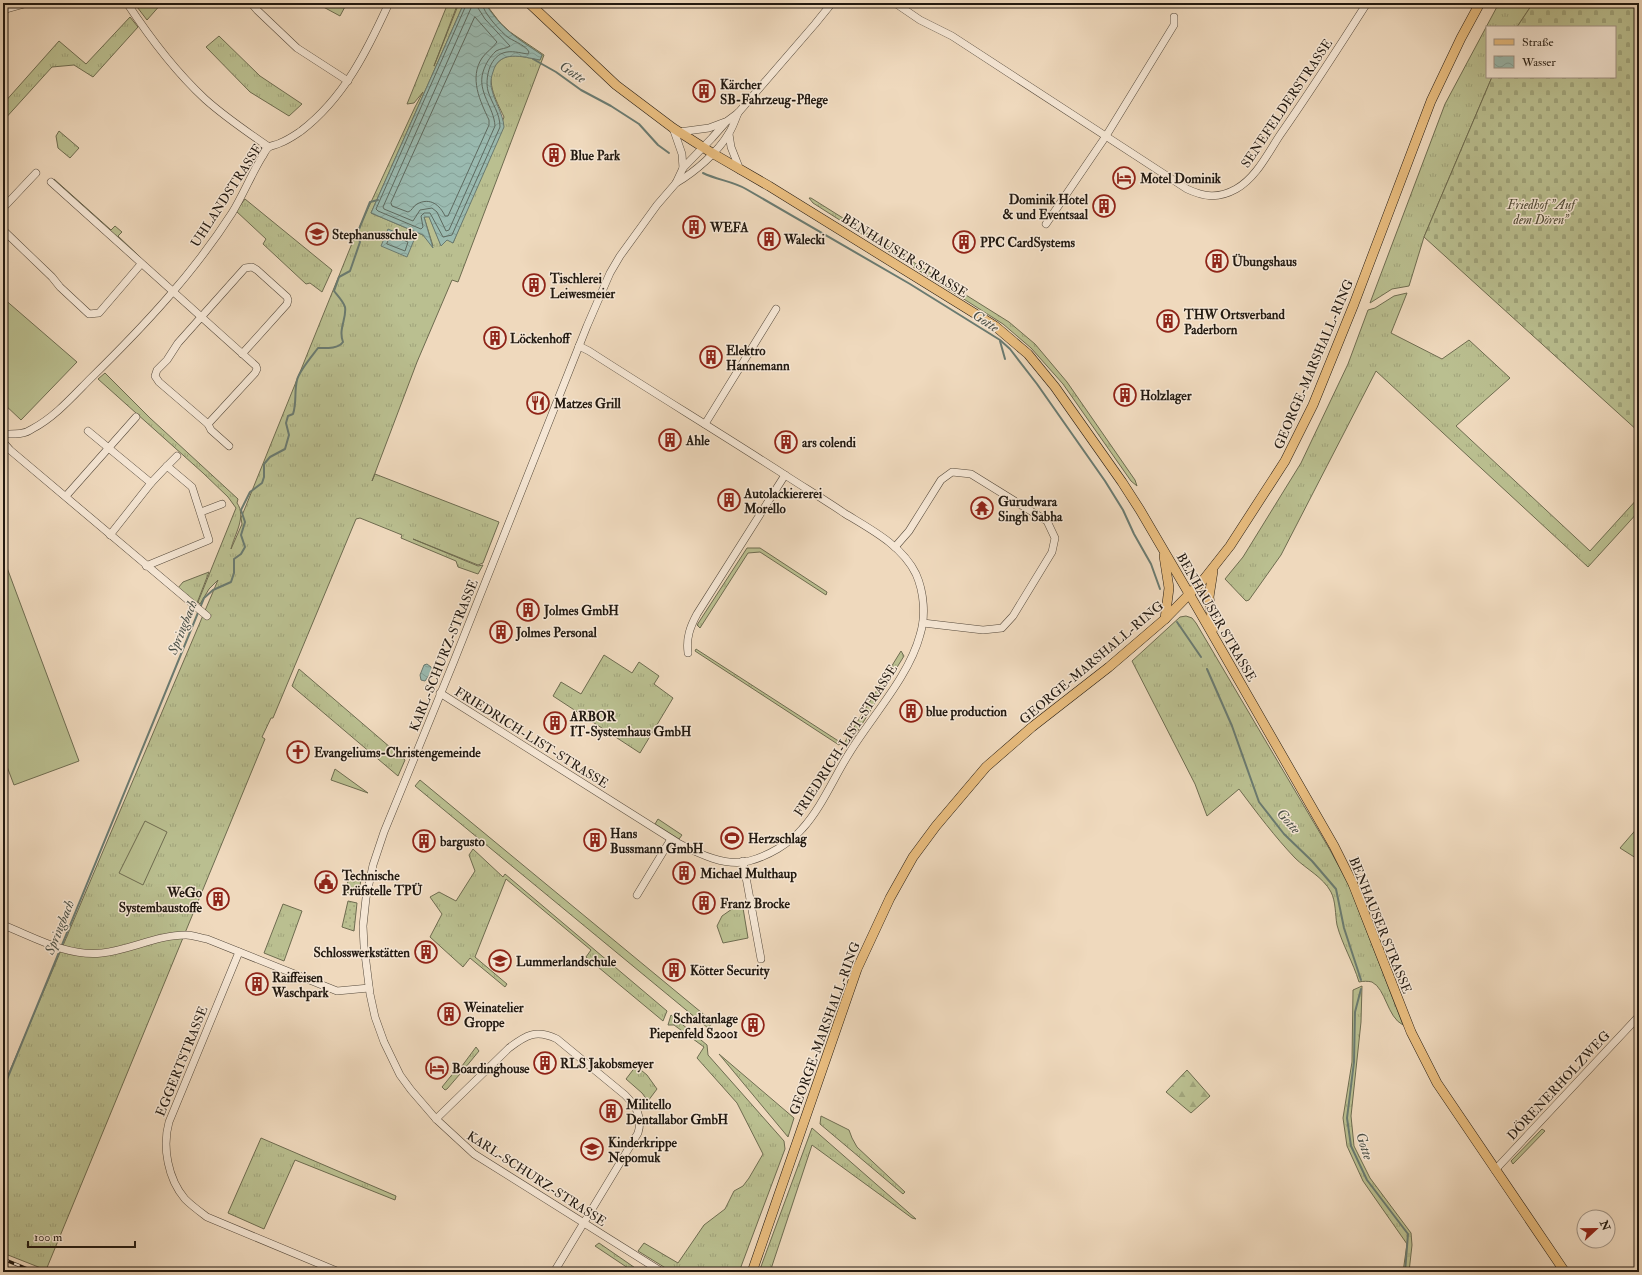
<svg xmlns="http://www.w3.org/2000/svg" width="1642" height="1275" viewBox="0 0 1642 1275" font-family="'IM FELL Double Pica',serif">
<defs>
<pattern id="grass-tufts" width="24" height="20" patternUnits="userSpaceOnUse"><rect width="24" height="20" fill="#babf90"/><path d="M3 7l-1-3M5 7V3M7 7l1-3M15 17l-1-3M17 17v-4M19 17l1-3" fill="none" stroke="#a0a47b"/></pattern>
<pattern id="forest-firs" width="22" height="20" patternUnits="userSpaceOnUse"><rect width="22" height="20" fill="#babf90"/><path d="M5 1l3.5 6h-7zM16 11l3.5 6h-7z" fill="#a0a47b"/></pattern>
<pattern id="cemetery-stones" width="16" height="16" patternUnits="userSpaceOnUse"><rect width="16" height="16" fill="#babf90"/><path d="M2 7V4a2 2 0 0 1 4 0v3zM10 15v-3a2 2 0 0 1 4 0v3z" fill="#a0a47b"/></pattern>
<pattern id="garden-dots" width="8" height="8" patternUnits="userSpaceOnUse"><rect width="8" height="8" fill="#babf90"/><path d="M2 2h.1M6 6h.1" fill="none" stroke="#a0a47b" stroke-width="1.8" stroke-linecap="round"/></pattern>
<pattern id="water-waves" width="16" height="10" patternUnits="userSpaceOnUse"><rect width="16" height="10" fill="#9abab0"/><path d="M0 5q4-4 8 0t8 0" fill="none" stroke="#849f96"/></pattern>
</defs>
<rect width="100%" height="100%" fill="#efd9bd"/>
<filter id="stains"><feTurbulence type="fractalNoise" baseFrequency=".005" numOctaves="4"/><feColorMatrix values="0 0 0 0 .2 0 0 0 0 .09 0 0 0 0 .02 0 0 0 .5 -.17"/></filter>
<radialGradient id="worn" r=".72"><stop offset=".6" stop-color="#630" stop-opacity="0"/><stop offset="1" stop-color="#630" stop-opacity=".3"/></radialGradient>
<!-- grass -->
<g fill="url(#grass-tufts)" stroke="#6e6c50">
<path d="M134,3H162L147,20Z"/>
<path d="M316,3H347L340,16Z"/>
<path d="M448,3H458L434,66L459,3H464L371,213L423,235L433,246L424,217L429,216L441,245L447,239L453,243L504,117C496,100 483,78 498,62C503,58 506,56 512,56C521,55 531,59 540,60L542,55C517,38 502,29 485,3L501,24L510,32L544,55L458,282L452,280L417,362L372,481L375,474L499,522L483,563L478,565L413,539L478,566L483,565L478,574L458,567L456,561L401,538L402,535L360,518L356,519L273,718H271L262,737L265,739L46,1270L3,1253V1087L218,580L209,589L200,604L198,602L236,508L228,497L203,473L98,379L105,373L150,418L238,499L237,503C247,517 234,535 231,549L242,524L241,518L353,241L415,107L423,92L414,103L407,104Z"/>
<path d="M1499,3H1533L1517,27H1487V77H1492L1424,237L1409,286L1392,289L1370,303L1445,104Z"/>
<path d="M130,17L138,27L93,77L74,65L52,67L3,121V104L59,41L86,64Z"/>
<path d="M219,36L260,76L302,104L289,116L250,92L206,47Z"/>
<path d="M59,131L79,148L70,158L58,148L56,136Z"/>
<path d="M54,179L111,230L115,226L122,232L118,236L141,258L139,261L51,182Z"/>
<path d="M809,198H811L1009,322L1035,344L1067,382L1135,480L1137,486L1131,481L1063,384L1031,348L1003,324L813,203Z"/>
<path d="M245,199L332,270L322,292L310,283L306,284L263,244L266,239L236,211Z"/>
<path d="M1407,293L1391,333L1442,359L1469,340L1510,378L1456,426L1590,551L1639,497V511L1588,567L1376,371L1281,555L1249,600L1246,601L1225,579L1243,557L1301,463L1348,364L1368,310L1375,308L1394,296Z"/>
<path d="M747,548H760L827,592L826,595L760,552L748,553L700,628L697,625Z"/>
<path d="M209,572L197,603L178,588L183,582Z"/>
<path d="M1186,616L1192,618L1196,623L1330,850L1349,885L1403,1025C1387,1017 1386,989 1372,982C1368,981 1363,981 1359,982C1353,962 1342,944 1337,925C1335,914 1336,902 1331,892C1323,877 1306,869 1295,858C1275,837 1257,813 1239,789L1207,816L1195,784L1132,661L1180,617Z"/>
<path d="M696,649L840,742L839,745L695,651Z"/>
<path d="M901,651L904,656L851,742L845,746L843,745Z"/>
<path d="M604,655L632,673L639,662L659,676L654,684L673,698L640,753L553,696L561,682L581,694Z"/>
<path d="M299,669L405,760L398,776L292,686Z"/>
<path d="M335,769L368,793L331,780Z"/>
<path d="M420,780L713,1022L708,1028L415,786Z"/>
<path d="M658,819L682,835L679,839L655,824Z"/>
<path d="M1639,826V860L1620,848Z"/>
<path d="M473,849L503,877L505,874L667,1011L663,1021L586,957L591,950L506,879L475,957L507,984L505,987L470,958L463,967L430,937L442,914L430,897L439,892L456,901L475,871L469,855Z"/>
<path d="M742,902L748,938L723,943L717,926L722,916Z"/>
<path d="M283,904L302,911L284,961L264,953Z"/>
<path d="M1362,986L1361,1022L1351,1116L1354,1146L1370,1178L1411,1233L1412,1245L1409,1272H1403L1407,1244L1363,1181L1347,1146L1343,1118L1352,1062L1353,990Z"/>
<path d="M671,1015L707,1045L708,1055L784,1141L785,1149L739,1272H672L638,1251L644,1243L678,1263L704,1225L725,1209L734,1191L743,1186L749,1178L763,1154L737,1103L697,1058L704,1047L674,1025H668Z"/>
<path d="M476,1047L479,1051L465,1068L462,1066Z"/>
<path d="M719,1054L794,1118L788,1137Z"/>
<path d="M636,1066L647,1075L657,1089L648,1101L642,1093L626,1079Z"/>
<path d="M455,1071L460,1074L447,1089L445,1090L442,1087Z"/>
<path d="M821,1116L849,1130L852,1138L857,1147L905,1192L903,1194L820,1124Z"/>
<path d="M812,1128L916,1219L912,1218L812,1145L770,1272H759Z"/>
<path d="M1542,1129L1545,1131L1513,1164L1511,1161Z"/>
<path d="M261,1138L396,1196L395,1200L295,1160L264,1229L228,1213Z"/>
<path d="M599,1243L641,1272H634L595,1246Z"/>
</g>
<!-- forest -->
<path fill="url(#forest-firs)" stroke="#6e6c50" d="M1187,1070L1210,1096L1191,1113L1166,1092Z"/>
<!-- cemetery -->
<path fill="url(#cemetery-stones)" stroke="#6e6c50" d="M1533,3H1639V432L1424,237L1492,77H1615V27H1517Z"/>
<!-- garden -->
<g fill="url(#garden-dots)" stroke="#6e6c50">
<path d="M352,879L361,880L358,896L348,893L346,891L348,881Z"/>
<path d="M348,901L357,903L354,931L342,927Z"/>
</g>
<!-- pitch -->
<g fill="#babf90" stroke="#6e6c50">
<path d="M3,298L77,362L21,420L3,403Z"/>
<path d="M3,557L79,761L14,785L3,756Z"/>
<path d="M145,821L167,832L143,885L119,873Z"/>
</g>
<!-- water -->
<g fill="url(#water-waves)" stroke="#6a7a70">
<path d="M464,3H485C502,30 517,38 542,55L540,60C523,57 499,49 493,72C491,78 490,83 492,90C495,103 503,113 504,127L453,243L447,240L441,246L429,217H424L433,248L423,235L371,213Z"/>
<path d="M388,229L414,240L407,257L381,246Z"/>
<path d="M427,664L431,667L432,671L425,681L421,680L420,675L424,665Z"/>
<path d="M585,1268L596,1272H574L579,1269Z"/>
</g>
<g fill="none" stroke-linecap="round" stroke-linejoin="round">
<!-- shore -->
<g stroke="#5e6a60" stroke-width="1">
<path d="M467,3L376,209L378,211L421,229L423,227L421,216L424,213H430L443,237L452,235L500,127C500,113 492,104 488,91C485,79 489,58 503,53C511,50 520,53 528,54L529,52C526,46 516,42 509,38C501,32 483,13 482,3"/>
<path d="M472,3L471,8L383,207L384,209L413,221L420,210L432,208L437,212L446,231L449,230L495,126C494,107 477,92 483,72C486,63 489,58 496,51C501,48 506,49 510,46L485,19L478,8L477,3"/>
<path d="M475,17L497,42C493,48 486,52 482,58C469,78 480,101 489,120V125L448,216H445C440,205 430,197 417,204C413,206 412,211 408,212L392,206L391,203Z"/>
<path d="M391,235L408,242L405,251L387,244Z"/>
</g>
<!-- stream -->
<g stroke="#6a7a70" stroke-width="2">
<path d="M533,59L556,72L581,90L611,106L639,124L658,145L669,153"/>
<path d="M703,173C717,180 732,181 746,189L910,284L1000,340L1010,349L1037,384L1105,481L1123,510L1134,534L1151,564L1160,589"/>
<path d="M1000,341L1005,359"/>
<path d="M1177,622L1201,657"/>
<path d="M1207,669L1232,726L1259,802L1284,834L1312,861L1336,889L1344,928L1361,980"/>
<path d="M1361,989L1355,1012L1354,1062L1347,1118L1351,1146L1367,1180L1408,1234L1405,1272"/>
<path d="M3,1089L204,598L213,590L231,582L234,573V559L241,554L245,547L241,535L245,522L241,510L250,492L262,483L264,477V464L270,457L285,449L289,435L286,423L288,416L293,414C297,402 294,392 297,380C299,371 312,356 318,348C326,348 338,349 343,342C338,329 347,318 345,307C343,301 338,296 334,291L339,277L350,271L360,242L357,234L370,202L378,200"/>
</g>
<!-- minor casing -->
<g stroke="#55493b" stroke-width="8">
<g id="minor">
<path d="M127,3C148,35 177,73 205,99C225,117 247,132 269,147"/>
<path d="M251,3L257,10L297,48L348,81"/>
<path d="M895,3L920,20L952,36L1187,189C1204,197 1218,199 1236,189C1256,178 1268,153 1280,135C1310,92 1339,47 1367,3"/>
<path d="M3,10L28,3"/>
<path d="M673,128L682,154L683,168"/>
<path d="M679,132L709,128L725,122"/>
<path d="M729,134L731,147L740,170"/>
<path d="M51,182L256,366L257,369L255,373L208,424L159,382L155,376L157,370L167,360L178,343L245,268L252,267L257,270L287,297L288,300L287,304L242,354"/>
<path d="M676,183C695,172 718,152 729,133C733,127 735,120 738,113"/>
<path d="M3,208L36,173"/>
<path d="M1046,224L1106,136L1174,25V17"/>
<path d="M3,230L52,277L60,287L89,314L99,313L141,264"/>
<path d="M208,424L211,430L229,446"/>
<path d="M705,424L776,309"/>
<path d="M88,431L151,483"/>
<path d="M3,434C13,434 24,435 32,429C55,417 73,396 91,378C143,327 193,274 232,213C243,195 251,175 262,157C264,154 266,149 269,147C272,145 277,145 280,143C288,140 295,135 301,131C344,98 367,51 389,3"/>
<path d="M3,442L10,450L207,616"/>
<path d="M167,466L177,456"/>
<path d="M66,496L136,417"/>
<path d="M201,512L222,504"/>
<path d="M110,535L151,483L167,466L192,487L209,540L146,566"/>
<path d="M895,547L909,531L941,480L952,472L971,474L1047,521L1055,538L1052,552L1013,616L1002,628L983,630L923,623"/>
<path d="M688,653C686,638 690,627 697,614L785,475"/>
<path d="M440,693L678,843C699,854 726,867 749,861C768,856 789,844 802,829C822,807 834,777 850,752C873,715 909,676 920,635C926,616 924,592 916,574C902,545 870,529 844,513C825,500 805,488 785,475C720,433 654,393 589,351L579,346"/>
<path d="M743,861L761,959"/>
<path d="M637,895L671,839"/>
<path d="M3,925C34,937 67,957 102,953C130,950 157,935 186,935C193,935 200,938 207,939L337,991L369,988"/>
<path d="M239,952L169,1122C162,1147 168,1179 185,1199C192,1206 199,1211 207,1217L339,1272"/>
<path d="M436,1119L509,1048C526,1035 536,1029 557,1039L625,1095C636,1106 643,1117 638,1133L554,1272"/>
<path d="M1495,1170L1639,1016"/>
<path d="M662,1272L474,1154L436,1119L411,1090L400,1075L384,1042L375,1017L370,994L364,946L363,926L366,898L373,865L384,832L454,661L587,326L610,273L620,256L657,205L676,183L683,168L712,138L726,122L738,113L815,24L832,3"/>
</g>
</g>
<!-- major casing -->
<g stroke="#221910" stroke-width="10">
<g id="major">
<path d="M529,3L616,85L673,128L712,153L769,186L995,326L1028,354L1055,387L1122,482L1140,510L1198,609L1334,846L1353,884L1411,1032L1437,1083L1565,1272"/>
<path d="M1164,556L1169,588L1165,619"/>
<path d="M1213,629L1209,597L1213,571"/>
<path d="M752,1272L857,969L890,898L913,857L936,826L986,767L1032,727L1109,667L1165,619L1204,579L1230,546L1285,461L1313,405L1354,304L1431,101L1461,38L1480,3"/>
</g>
</g>
<!-- minor -->
<use href="#minor" stroke="#f5e6d4" stroke-width="7"/>
<!-- major -->
<use href="#major" stroke="#e8bc7e" stroke-width="9"/>
<!-- rail casing -->
<g stroke="#221910" stroke-width="3.5">
<path id="rail" d="M3,1259L35,1272"/>
</g>
<!-- rail -->
<use href="#rail" stroke="#f5e6d4" stroke-width="2" stroke-dasharray="6" stroke-linecap="butt"/>
</g>
<!-- icons -->
<defs>
<g id="building-ring" transform="scale(1.15)"><circle r="9.5" fill="#f5e6d4" stroke="#8f2418" stroke-width="1.5"/><path d="M-4-6H4V6H1V3H-1V6H-4ZM-2.5-4.3h1.7v1.8h-1.7ZM.8-4.3h1.7v1.8H.8ZM-2.5-1h1.7V.8h-1.7ZM.8-1h1.7V.8H.8Z" fill="#8f2418"/></g>
<g id="hotel-ring" transform="scale(1.15)"><circle r="9.5" fill="#f5e6d4" stroke="#8f2418" stroke-width="1.5"/><path d="M-6-4.5h1.5V1H6V5H4.5V3h-9V5H-6ZM-4 0a1.8 1.8 0 1 1 3.6 0ZM.5 0V-2.5h3Q6-2.5 6 0Z" fill="#8f2418"/></g>
<g id="school-ring" transform="scale(1.15)"><circle r="9.5" fill="#f5e6d4" stroke="#8f2418" stroke-width="1.5"/><path d="M0-5L7-2L0 1L-7-2ZM-4 1L0 2.5L4 1V4Q0 6-4 4Z" fill="#8f2418"/></g>
<g id="restaurant-ring" transform="scale(1.15)"><circle r="9.5" fill="#f5e6d4" stroke="#8f2418" stroke-width="1.5"/><path d="M-5-6h1v4h1v-4h1v4h1v-4h1v5L-1.5 .5V6h-2V.5L-5-1ZM5-6V6H3V1.5H1.5Q1.5-4 5-6Z" fill="#8f2418"/></g>
<g id="temple-ring" transform="scale(1.15)"><circle r="9.5" fill="#f5e6d4" stroke="#8f2418" stroke-width="1.5"/><path d="M0-6L5-2H3V0L6.5 2.5H4V6H1.5V3h-3V6H-4V2.5H-6.5L-3 0V-2H-5Z" fill="#8f2418"/></g>
<g id="church-ring" transform="scale(1.15)"><circle r="9.5" fill="#f5e6d4" stroke="#8f2418" stroke-width="1.5"/><path d="M-1.2-6h2.4v3.5h3.3v2.4h-3.3V6h-2.4V-.1h-3.3v-2.4h3.3Z" fill="#8f2418"/></g>
<g id="stadium-ring" transform="scale(1.15)"><circle r="9.5" fill="#f5e6d4" stroke="#8f2418" stroke-width="1.5"/><path d="M0-5a6.5 5 0 1 0 0 10a6.5 5 0 1 0 0-10ZM-3.5-1.8h7v3.6h-7Z" fill="#8f2418"/></g>
<g id="civic-ring" transform="scale(1.15)"><circle r="9.5" fill="#f5e6d4" stroke="#8f2418" stroke-width="1.5"/><path d="M-.6-6.5H3V-4.5H.6V-3L4-1V1h2V6H-6V1h2V-1L-.6-3ZM-1.2 2.5V6h2.4V2.5Z" fill="#8f2418"/></g>
</defs>
<g fill-rule="evenodd">
<use href="#building-ring" x="704" y="91"/>
<use href="#building-ring" x="554" y="155"/>
<use href="#hotel-ring" x="1124" y="178"/>
<use href="#building-ring" x="1104" y="206"/>
<use href="#building-ring" x="694" y="227"/>
<use href="#school-ring" x="317" y="234"/>
<use href="#building-ring" x="769" y="239"/>
<use href="#building-ring" x="964" y="242"/>
<use href="#building-ring" x="1217" y="261"/>
<use href="#building-ring" x="534" y="285"/>
<use href="#building-ring" x="1168" y="321"/>
<use href="#building-ring" x="495" y="338"/>
<use href="#building-ring" x="711" y="357"/>
<use href="#building-ring" x="1125" y="395"/>
<use href="#restaurant-ring" x="538" y="403"/>
<use href="#building-ring" x="670" y="440"/>
<use href="#building-ring" x="786" y="442"/>
<use href="#building-ring" x="729" y="500"/>
<use href="#temple-ring" x="982" y="508"/>
<use href="#building-ring" x="528" y="610"/>
<use href="#building-ring" x="501" y="632"/>
<use href="#building-ring" x="911" y="711"/>
<use href="#building-ring" x="555" y="723"/>
<use href="#church-ring" x="298" y="752"/>
<use href="#stadium-ring" x="732" y="838"/>
<use href="#building-ring" x="595" y="840"/>
<use href="#building-ring" x="424" y="841"/>
<use href="#building-ring" x="684" y="873"/>
<use href="#civic-ring" x="326" y="882"/>
<use href="#building-ring" x="218" y="899"/>
<use href="#building-ring" x="704" y="903"/>
<use href="#building-ring" x="426" y="952"/>
<use href="#school-ring" x="500" y="961"/>
<use href="#building-ring" x="674" y="970"/>
<use href="#building-ring" x="257" y="984"/>
<use href="#building-ring" x="449" y="1014"/>
<use href="#building-ring" x="753" y="1025"/>
<use href="#building-ring" x="545" y="1063"/>
<use href="#hotel-ring" x="437" y="1068"/>
<use href="#building-ring" x="611" y="1111"/>
<use href="#school-ring" x="592" y="1149"/>
</g>
<g text-anchor="middle" stroke-width="3" stroke-linejoin="round" paint-order="stroke">
<!-- poi labels -->
<g font-size="13" font-weight="bold" fill="#221910" stroke="#f5e6d4" text-anchor="start">
<text x="720" y="89">Kärcher<tspan x="720" dy="15">SB-Fahrzeug-Pflege</tspan></text>
<text x="570" y="160">Blue Park</text>
<text x="1140" y="183">Motel Dominik</text>
<text x="1088" y="204" text-anchor="end">Dominik Hotel<tspan x="1088" dy="15">&amp; und Eventsaal</tspan></text>
<text x="710" y="232">WEFA</text>
<text x="332" y="239">Stephanusschule</text>
<text x="784" y="244">Walecki</text>
<text x="980" y="247">PPC CardSystems</text>
<text x="1232" y="266">Übungshaus</text>
<text x="550" y="283">Tischlerei<tspan x="550" dy="15">Leiwesmeier</tspan></text>
<text x="1184" y="319">THW Ortsverband<tspan x="1184" dy="15">Paderborn</tspan></text>
<text x="510" y="343">Löckenhoff</text>
<text x="726" y="355">Elektro<tspan x="726" dy="15">Hannemann</tspan></text>
<text x="1140" y="400">Holzlager</text>
<text x="554" y="408">Matzes Grill</text>
<text x="686" y="445">Ahle</text>
<text x="802" y="447">ars colendi</text>
<text x="744" y="498">Autolackiererei<tspan x="744" dy="15">Morello</tspan></text>
<text x="998" y="506">Gurudwara<tspan x="998" dy="15">Singh Sabha</tspan></text>
<text x="544" y="615">Jolmes GmbH</text>
<text x="516" y="637">Jolmes Personal</text>
<text x="926" y="716">blue production</text>
<text x="570" y="721">ARBOR<tspan x="570" dy="15">IT-Systemhaus GmbH</tspan></text>
<text x="314" y="757">Evangeliums-Christengemeinde</text>
<text x="610" y="838">Hans<tspan x="610" dy="15">Bussmann GmbH</tspan></text>
<text x="748" y="843">Herzschlag</text>
<text x="440" y="846">bargusto</text>
<text x="700" y="878">Michael Multhaup</text>
<text x="342" y="880">Technische<tspan x="342" dy="15">Prüfstelle TPÜ</tspan></text>
<text x="202" y="897" text-anchor="end">WeGo<tspan x="202" dy="15">Systembaustoffe</tspan></text>
<text x="720" y="908">Franz Brocke</text>
<text x="410" y="957" text-anchor="end">Schlosswerkstätten</text>
<text x="516" y="966">Lummerlandschule</text>
<text x="690" y="975">Kötter Security</text>
<text x="272" y="982">Raiffeisen<tspan x="272" dy="15">Waschpark</tspan></text>
<text x="464" y="1012">Weinatelier<tspan x="464" dy="15">Groppe</tspan></text>
<text x="738" y="1023" text-anchor="end">Schaltanlage<tspan x="738" dy="15">Piepenfeld S2001</tspan></text>
<text x="560" y="1068">RLS Jakobsmeyer</text>
<text x="452" y="1073">Boardinghouse</text>
<text x="626" y="1109">Militello<tspan x="626" dy="15">Dentallabor GmbH</tspan></text>
<text x="608" y="1147">Kinderkrippe<tspan x="608" dy="15">Nepomuk</tspan></text>
</g>
<!-- street labels -->
<g font-size="13" fill="#221910" stroke="#f5e6d4">
<text transform="translate(1286 103) rotate(-56)" y="5">SENEFELDERSTRASSE</text>
<text transform="translate(226 195) rotate(-57)" y="5">UHLANDSTRASSE</text>
<text transform="translate(905 255) rotate(32)" y="5">BENHAUSER STRASSE</text>
<text transform="translate(1313 364) rotate(-67)" y="5">GEORGE-MARSHALL-RING</text>
<text transform="translate(1217 617) rotate(60)" y="5">BENHAUSER STRASSE</text>
<text transform="translate(443 655) rotate(-68)" y="5">KARL-SCHURZ-STRASSE</text>
<text transform="translate(1091 662) rotate(-40)" y="5">GEORGE-MARSHALL-RING</text>
<text transform="translate(532 737) rotate(32)" y="5">FRIEDRICH-LIST-STRASSE</text>
<text transform="translate(845 740) rotate(-57)" y="5">FRIEDRICH-LIST-STRASSE</text>
<text transform="translate(1381 925) rotate(68)" y="5">BENHAUSER STRASSE</text>
<text transform="translate(824 1028) rotate(-70)" y="5">GEORGE-MARSHALL-RING</text>
<text transform="translate(181 1061) rotate(-68)" y="5">EGGERTSTRASSE</text>
<text transform="translate(1558 1085) rotate(-47)" y="5">DÖRENERHOLZWEG</text>
<text transform="translate(537 1178) rotate(33)" y="5">KARL-SCHURZ-STRASSE</text>
</g>
<!-- park labels -->
<g font-size="13" font-style="italic" fill="#504b36" stroke="#f5e6d4">
<text x="1541" y="209">Friedhof "Auf<tspan x="1541" dy="15">dem Dören"</tspan></text>
</g>
<!-- water labels -->
<g font-size="14" font-style="italic" fill="#4c5148" stroke="#f5e6d4">
<text transform="translate(573 72) rotate(33)" y="5">Gotte</text>
<text transform="translate(986 321) rotate(33)" y="5">Gotte</text>
<text transform="translate(182 627) rotate(-68)" y="5">Springbach</text>
<text transform="translate(1289 821) rotate(49)" y="5">Gotte</text>
<text transform="translate(59 927) rotate(-68)" y="5">Springbach</text>
<text transform="translate(1365 1146) rotate(72)" y="5">Gotte</text>
</g>
</g>
<!-- margin -->
<rect width="1642" height="1275" fill="none" stroke="#efd9bd" stroke-width="16"/>
<rect x="4" y="4" width="1634" height="1267" fill="none" stroke="#221910" stroke-width="2"/>
<rect x="8" y="8" width="1626" height="1259" fill="none" stroke="#221910"/>
<!-- legend -->
<rect x="1486" y="26" width="130" height="52" fill="#f5e6d4" stroke="#a19486"/>
<rect x="1494" y="39" width="20" height="6" fill="#e8bc7e" stroke="#a19486"/>
<text x="1522" y="46" font-size="12" fill="#221910">Straße</text>
<rect x="1494" y="56" width="20" height="12" fill="url(#water-waves)" stroke="#a19486"/>
<text x="1522" y="66" font-size="12" fill="#221910">Wasser</text>
<!-- north arrow -->
<g transform="translate(1596 1229) rotate(68)"><circle r="19" fill="#f5e6d4" stroke="#a19486"/>
<path d="M0-3L7 15L0 10L-7 15Z" fill="#8f2418"/>
<text y="-6" font-size="11" font-weight="bold" text-anchor="middle" fill="#221910">N</text>
</g>
<!-- scale -->
<path d="M28 1241v6h107v-6" fill="none" stroke="#221910" stroke-width="2"/>
<text x="34" y="1241" font-size="12" fill="#221910" stroke="#f5e6d4" stroke-width="3" paint-order="stroke">100 m</text>
<rect width="100%" height="100%" filter="url(#stains)"/>
<rect width="100%" height="100%" fill="url(#worn)"/>
</svg>
